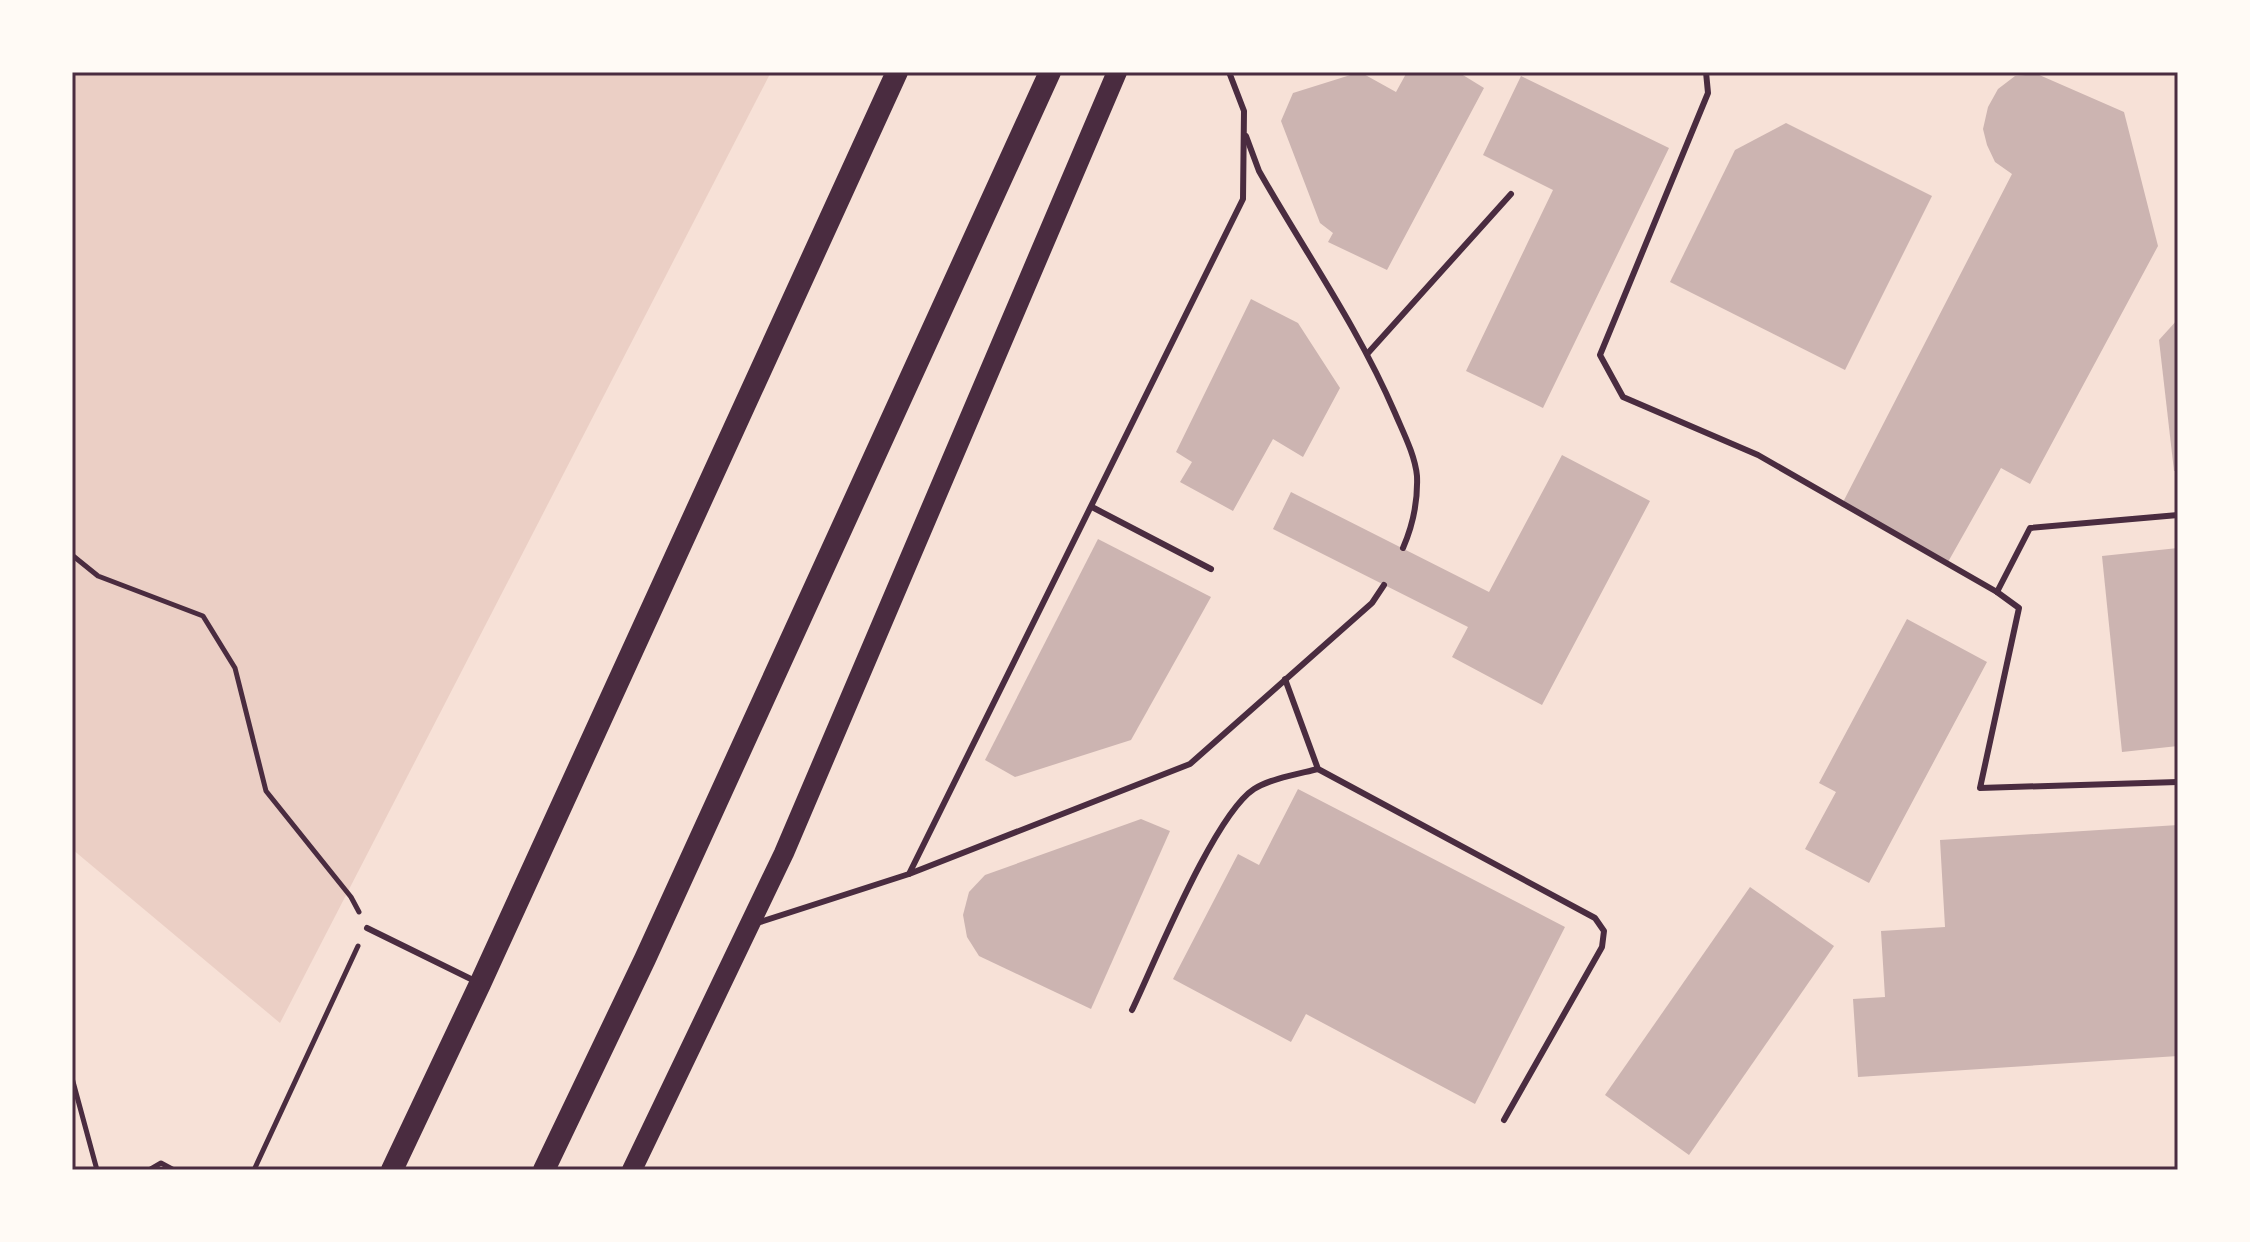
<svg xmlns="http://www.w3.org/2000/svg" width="2250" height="1242" viewBox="0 0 2250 1242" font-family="'Noto Sans',sans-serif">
<rect width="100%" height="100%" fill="#f7e1d7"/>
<!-- green -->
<path fill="#ebcfc5" d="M72,72H771L280,1023L72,849Z"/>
<!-- building -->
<g fill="#ccb4b1">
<path d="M1360,72L1396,92L1407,72H1458L1484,88L1387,270L1328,242L1333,233L1320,223L1281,121L1293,93Z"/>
<path d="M2037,74L2124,112L2158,246L2030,484L2001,468L1948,562L1841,506L2012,174L1995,162L1987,145L1983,129L1988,107L1998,89L2015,76Z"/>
<path d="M1521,76L1669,148L1543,408L1466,371L1553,190L1483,155Z"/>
<path d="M1786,123L1932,196L1845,370L1670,282L1735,150Z"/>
<path d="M1251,299L1298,323L1340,388L1303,457L1273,439L1233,511L1180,482L1192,462L1176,452Z"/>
<path d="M2178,319V471H2174L2159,340Z"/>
<path d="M1562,455L1650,501L1542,705L1452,657L1468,627L1273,529L1291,492L1489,592Z"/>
<path d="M1098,539L1211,597L1131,740L1015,777L985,760Z"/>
<path d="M2178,548V746L2122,752L2102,556Z"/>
<path d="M1907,619L1987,662L1869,883L1805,849L1836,792L1819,783Z"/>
<path d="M1298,789L1565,927L1475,1104L1306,1014L1291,1042L1173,979L1238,854L1259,865Z"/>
<path d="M1141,819L1170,831L1091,1009L979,956L967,937L963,915L969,892L985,875Z"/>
<path d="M2178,825V1056L1858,1077L1853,999L1885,997L1881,931L1945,927L1940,840Z"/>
<path d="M1750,887L1834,946L1689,1155L1605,1095Z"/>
</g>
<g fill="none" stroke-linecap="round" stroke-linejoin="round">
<!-- path -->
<g stroke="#4a2c40" stroke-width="5">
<path d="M72,555L98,576L203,616L235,668L266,791L351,897L359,912"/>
<path d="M72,1078L97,1170"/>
<path d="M149,1170L161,1163L174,1170"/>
<path d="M254,1170L358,946"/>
</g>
<!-- service -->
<g stroke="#4a2c40" stroke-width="6">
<path d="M1706,72L1708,93L1600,355L1623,397L1758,455L1997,592L2019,608L1980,788L2178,782"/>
<path d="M1246,136L1259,171C1305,252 1358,327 1395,413C1403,432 1415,455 1417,476C1418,502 1413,525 1403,548"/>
<path d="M1368,353L1511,194"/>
<path d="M1092,507L1211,569"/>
<path d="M1997,592L2030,528L2178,515"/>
<path d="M1285,679L1318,769L1595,918L1604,931L1602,947L1504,1120"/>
<path d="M909,874L1190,764L1372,603L1384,585"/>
<path d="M757,923L909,874L1243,199L1244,111L1229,72"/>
<path d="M367,928L477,982"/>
<path d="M1132,1010C1155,962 1214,815 1254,789C1272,778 1298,774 1318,769"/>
</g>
<!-- primary -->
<path stroke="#4a2c40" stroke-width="20" d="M632,1170L784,853L1117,72"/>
<!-- trunk -->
<g stroke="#4a2c40" stroke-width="22">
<path d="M392,1170L480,984L897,72"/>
<path d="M544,1170L645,959L1050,72"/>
</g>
</g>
<!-- border -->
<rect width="2250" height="1242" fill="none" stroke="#fffaf5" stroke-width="148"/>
<rect x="74" y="74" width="2102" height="1094" fill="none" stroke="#4a2c40" stroke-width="3"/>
</svg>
